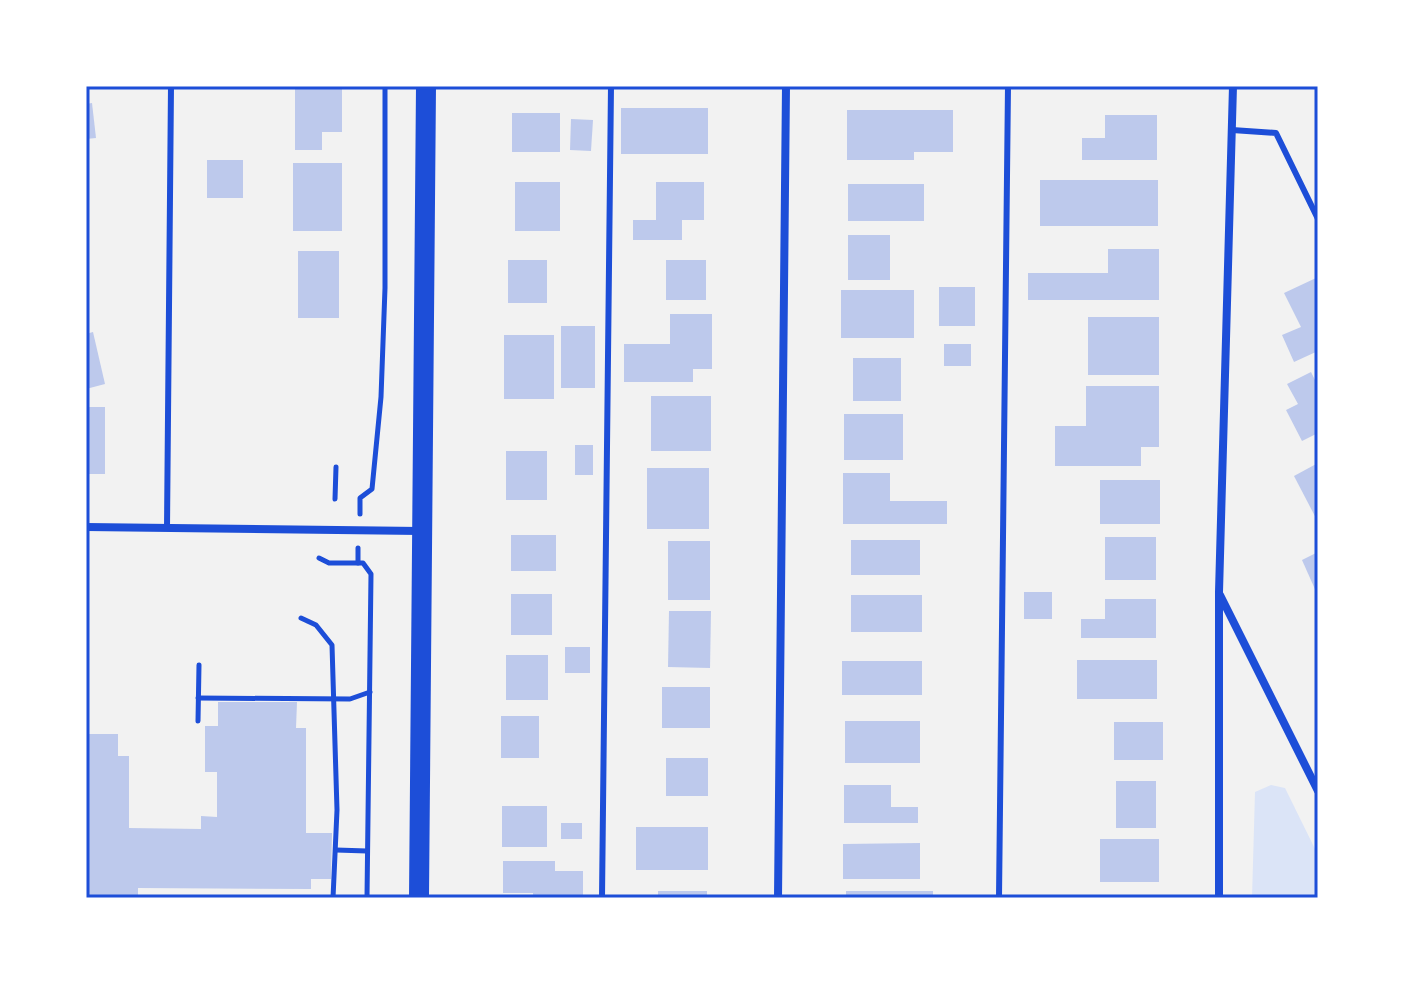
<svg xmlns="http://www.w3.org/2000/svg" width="1404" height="984" viewBox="0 0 1404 984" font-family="'Titillium Web',sans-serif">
<rect width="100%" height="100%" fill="#f2f2f2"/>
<!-- green -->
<path fill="#dbe4f7" d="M1271,785L1285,788L1318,855V898H1252L1255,792Z"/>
<!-- building -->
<g fill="#bdc9ec">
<path d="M295,86H342V132H322V150H295Z"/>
<path d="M92,103L96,138L86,139V104Z"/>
<rect x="621" y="108" width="87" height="46"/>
<path d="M847,110H953V152H914V160H847Z"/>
<rect x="512" y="113" width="48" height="39"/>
<path d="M1105,115H1157V160H1082V138H1105Z"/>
<path d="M571,119L593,120L591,151L570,150Z"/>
<rect x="207" y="160" width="36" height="38"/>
<rect x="293" y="163" width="49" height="68"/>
<rect x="1040" y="180" width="118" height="46"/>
<rect x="515" y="182" width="45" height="49"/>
<path d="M656,182H704V220H682V240H633V220H656Z"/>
<rect x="848" y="184" width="76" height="37"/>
<rect x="848" y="235" width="42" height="45"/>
<path d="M1108,249H1159V300H1028V273H1108Z"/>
<rect x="298" y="251" width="41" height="67"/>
<rect x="508" y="260" width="39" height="43"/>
<rect x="666" y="260" width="40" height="40"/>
<path d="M1316,278L1318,351L1294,362L1282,335L1301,327L1284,293Z"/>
<rect x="939" y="287" width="36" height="39"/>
<rect x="841" y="290" width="73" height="48"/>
<path d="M670,314H712V369H693V382H624V344H670Z"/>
<rect x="1088" y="317" width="71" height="58"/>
<rect x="561" y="326" width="34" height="62"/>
<path d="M93,332L105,384L86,389V334Z"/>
<rect x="504" y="335" width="50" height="64"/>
<rect x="944" y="344" width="27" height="22"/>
<rect x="853" y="358" width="48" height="43"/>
<path d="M1311,372L1318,386V433L1302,441L1286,410L1298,404L1287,384Z"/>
<path d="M1086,386H1159V447H1141V466H1055V426H1086Z"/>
<rect x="651" y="396" width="60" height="55"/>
<rect x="86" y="407" width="19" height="67"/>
<rect x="844" y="414" width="59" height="46"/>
<rect x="575" y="445" width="18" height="30"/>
<rect x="506" y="451" width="41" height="49"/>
<path d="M1318,463V522L1294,476Z"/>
<rect x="647" y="468" width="62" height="61"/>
<path d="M843,473H890V501H947V524H843Z"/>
<rect x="1100" y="480" width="60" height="44"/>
<rect x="511" y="535" width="45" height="36"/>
<rect x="1105" y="537" width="51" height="43"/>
<rect x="851" y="540" width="69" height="35"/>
<rect x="668" y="541" width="42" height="59"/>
<path d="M1318,552V596L1302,560Z"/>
<rect x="1024" y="592" width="28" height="27"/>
<rect x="511" y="594" width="41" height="41"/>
<rect x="851" y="595" width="71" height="37"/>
<path d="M1105,599H1156V638H1081V619H1105Z"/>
<path d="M669,611H711L710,668L668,667Z"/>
<rect x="565" y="647" width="25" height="26"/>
<rect x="506" y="655" width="42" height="45"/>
<rect x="1077" y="660" width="80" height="39"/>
<rect x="842" y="661" width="80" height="34"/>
<rect x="662" y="687" width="48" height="41"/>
<path d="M218,702H297L296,728H306V833H332L331,879H311V889L138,888V898H86V734H118V756H129V828L201,829V816L217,817V772H205V726H218Z"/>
<rect x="501" y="716" width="38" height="42"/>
<rect x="845" y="721" width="75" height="42"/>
<rect x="1114" y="722" width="49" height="38"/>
<rect x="666" y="758" width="42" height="38"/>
<rect x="1116" y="781" width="40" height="47"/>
<path d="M844,785H891V807H918V823H844Z"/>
<rect x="502" y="806" width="45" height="41"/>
<rect x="561" y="823" width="21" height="16"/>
<rect x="636" y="827" width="72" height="43"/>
<rect x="1100" y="839" width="59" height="43"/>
<path d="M920,843V879H843V844Z"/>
<path d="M503,861H555V871H583V898H533V893H503Z"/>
<rect x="658" y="891" width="49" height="7"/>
<rect x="846" y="891" width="87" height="7"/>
</g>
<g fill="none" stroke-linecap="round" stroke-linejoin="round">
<!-- path -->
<g stroke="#1d4ed8" stroke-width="5">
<path d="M335,499L336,467"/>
<path d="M360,514V498L372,489L381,397L385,288V86"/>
<path d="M319,558L329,563H363L371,574L367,898"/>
<path d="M358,563V548"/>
<path d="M301,618L316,625L332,645L337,810L333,898"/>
<path d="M198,698L350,699L370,692"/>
<path d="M198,721L199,665"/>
<path d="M336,850L367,851"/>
</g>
<!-- service -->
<g stroke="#1d4ed8" stroke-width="6">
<path d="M1232,130L1276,133L1318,219"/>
<path d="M167,528L171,86"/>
<path d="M602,898L611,86"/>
<path d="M999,898L1008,86"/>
</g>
<!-- minor -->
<g stroke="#1d4ed8" stroke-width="8">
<path d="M86,527L420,531"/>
<path d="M1220,595L1318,791"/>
<path d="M778,898L786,86"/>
<path d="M1219,898V592L1233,86"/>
</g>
<!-- primary -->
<path stroke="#1d4ed8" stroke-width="20" d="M419,898L426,86"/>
</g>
<!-- border -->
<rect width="1404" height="984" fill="none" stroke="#ffffff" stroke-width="176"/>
<rect x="88" y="88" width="1228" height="808" fill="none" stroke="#1d4ed8" stroke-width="3"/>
</svg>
